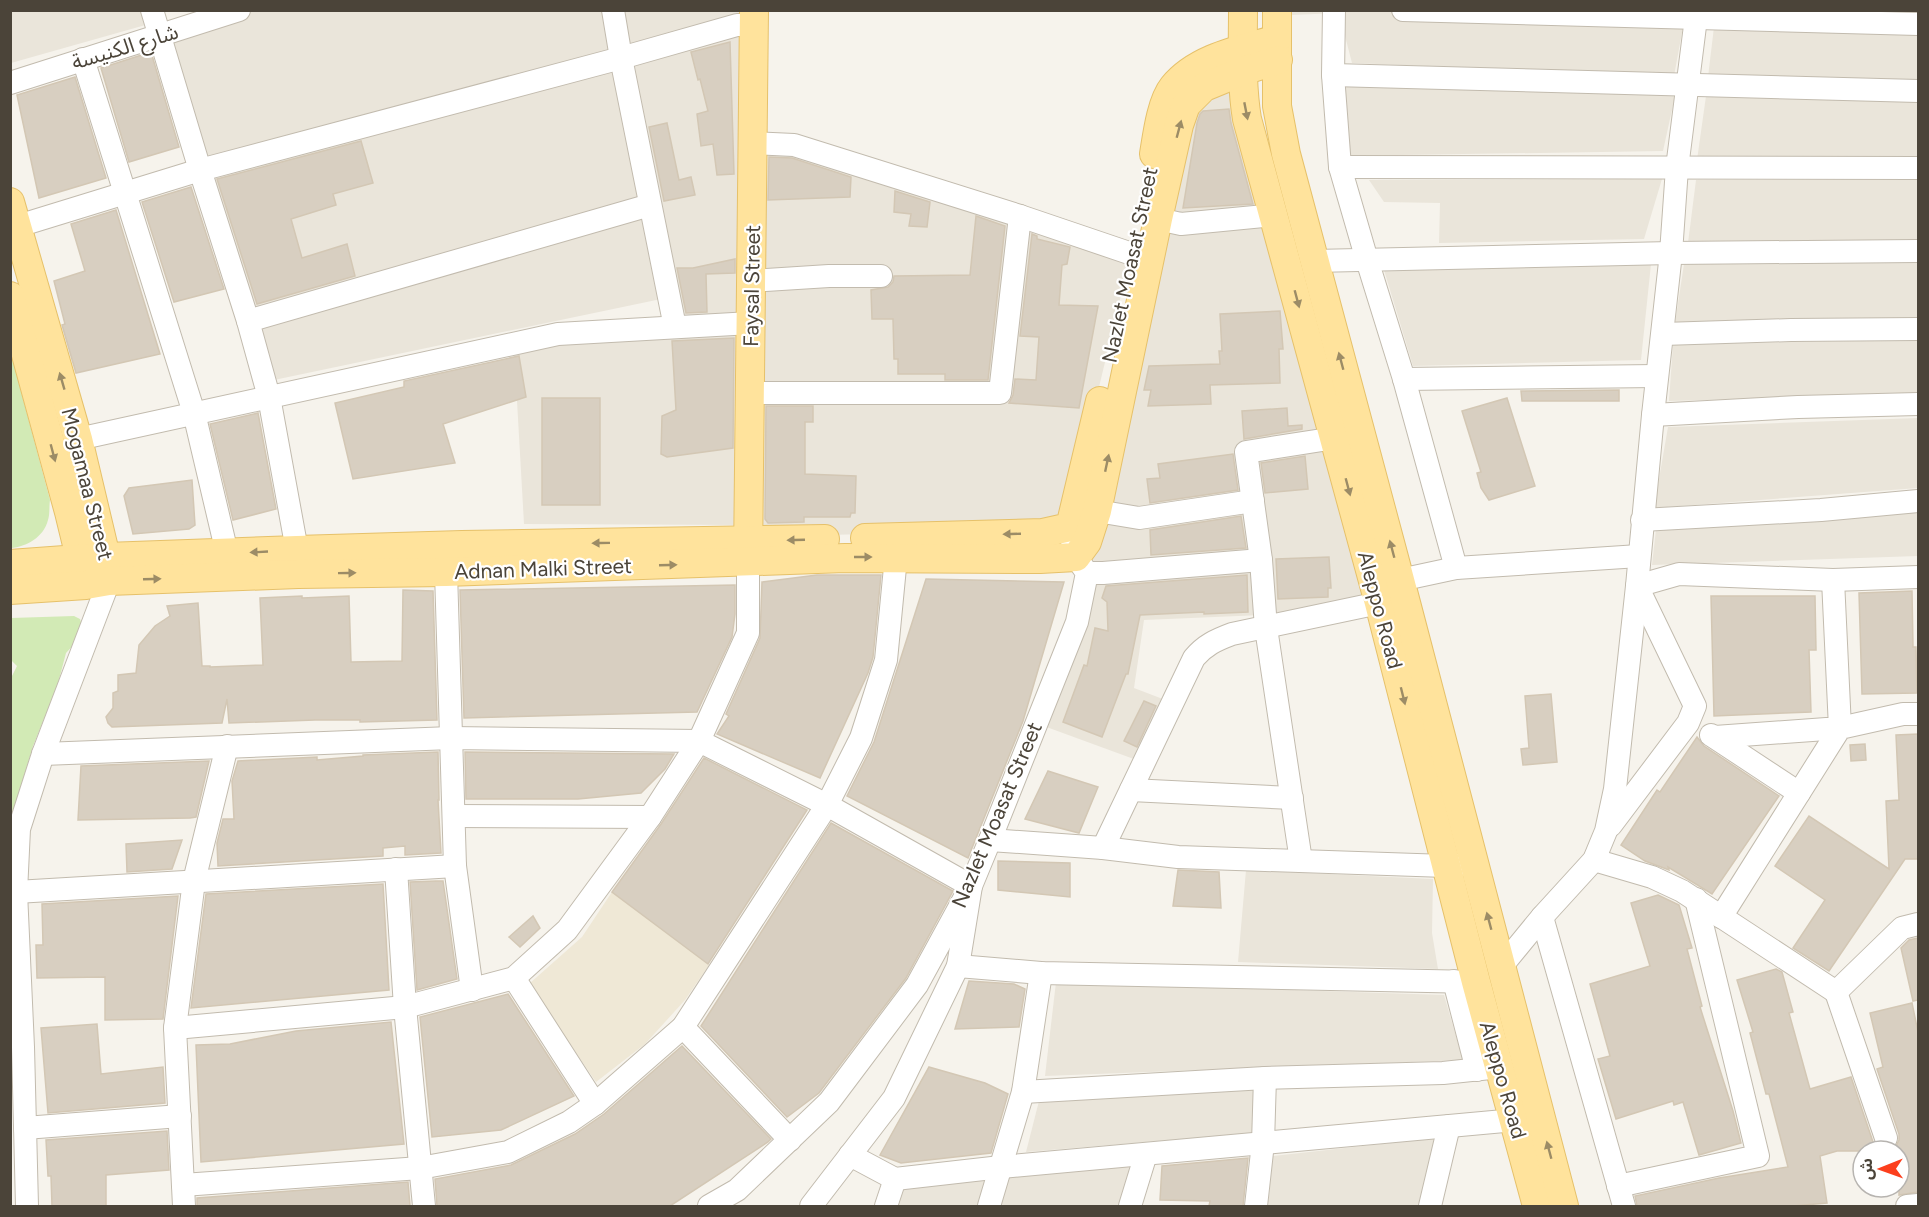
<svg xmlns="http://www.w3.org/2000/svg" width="1929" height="1217" viewBox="0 0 1929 1217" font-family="Figtree,'Noto Sans Arabic',sans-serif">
<rect width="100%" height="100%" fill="#f6f3ec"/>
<!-- residential -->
<g fill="#eae5da">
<path d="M605,10L611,49L207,161L171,41L245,11Z"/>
<path d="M1551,10L1683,27L1674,76L1352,63L1339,13L1291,15V11Z"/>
<path d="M11,11H145L149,24L11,63Z"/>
<path d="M615,11H751L622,53Z"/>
<path d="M1714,27L1918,33V81L1708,77Z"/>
<path d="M751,29L747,318L678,322L624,60Z"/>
<path d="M616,67L640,198L255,311L210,178Z"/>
<path d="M1343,75L1675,96L1663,151L1339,156Z"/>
<path d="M1229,86L1374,601L1262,615L1144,620L1134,688L1168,701L1142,762L1041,725L1088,564L1099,550L1111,516L1190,124L1196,108Z"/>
<path d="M1706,96L1918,101V160H1697Z"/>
<path d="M758,147L794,150L1130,258L1069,512L1055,529L756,537Z"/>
<path d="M1662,179L1644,239L1439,243L1440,203L1384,202L1369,180Z"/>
<path d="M1696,180H1918V240L1688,243Z"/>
<path d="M646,213L661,299L274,380L259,326Z"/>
<path d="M1918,261V320L1675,323L1684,264Z"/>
<path d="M1651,264L1641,360L1413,366L1384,270Z"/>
<path d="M745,330L743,525L524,524L514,348Z"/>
<path d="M1918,340V394L1669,401L1673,344Z"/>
<path d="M1918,418V488L1654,508L1668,427Z"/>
<path d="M1918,510V556L1652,565L1656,529Z"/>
<path d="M1246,870L1433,879L1432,933L1438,969L1238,962Z"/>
<path d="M1056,982L1444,995L1463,1060L1045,1076Z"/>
<path d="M1265,1088L1254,1133L1026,1152L1039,1101Z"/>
<path d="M1435,1138L1418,1206H1268L1273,1156Z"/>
<path d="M1133,1164L1119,1206H996L1007,1167Z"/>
<path d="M986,1179L978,1206H887L893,1185Z"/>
</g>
<!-- education -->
<path fill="#efe8d6" d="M612,892L709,965L685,1000L645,1044L596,1082L529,984L582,937Z"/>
<!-- green -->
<g fill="#d2eab5">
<path d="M10,350L50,500C49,506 50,514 48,520C44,537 26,547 11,548Z"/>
<path d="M74,616L80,619L83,629L77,641L66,653L57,687L33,746L17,800L11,816L10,680L17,666L11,660V618Z"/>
</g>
<!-- building -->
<g fill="#d8cfc1" stroke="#d3c7b4" stroke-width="1.5">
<path d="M730,42L734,174L717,175L713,144L701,146L697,114L708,111L700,79L698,80L691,52Z"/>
<path d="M151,52L179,147L129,162L101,68Z"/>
<path d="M75,77L106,178L39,198L17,95Z"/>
<path d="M1229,109L1231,123L1253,204L1183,208L1197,123L1200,114L1203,111Z"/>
<path d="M667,123L679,180L691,177L695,195L664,201L649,127Z"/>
<path d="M361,141L373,183L333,194L336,205L291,219L302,258L347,244L355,276L257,304L217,179Z"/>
<path d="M769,157L792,158L851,177L850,197L768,200Z"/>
<path d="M191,187L224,289L174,302L142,202Z"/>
<path d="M895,191L930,202L927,227L909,226L911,214L894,212Z"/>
<path d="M116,210L160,354L76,373L62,325L65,324L54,281L85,271L71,224Z"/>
<path d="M976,216L1005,226L988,380H945V374H898V359H894L893,319H872L871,290L888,287L893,282L894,276L970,275Z"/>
<path d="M1032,234L1037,236V239L1070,247L1067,264L1062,265L1059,305L1098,306L1079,408L1009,403L1013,395L1015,379L1036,380L1039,337L1020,336Z"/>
<path d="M735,259V273L706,274L707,312L686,313L677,268H693Z"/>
<path d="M1280,311L1283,349H1279L1280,383L1210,385L1211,404L1148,406L1151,390H1144L1149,366L1220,364L1219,351H1222L1220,314Z"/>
<path d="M734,338L733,448L667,457L661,454L662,416L676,410L672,341Z"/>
<path d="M519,356L526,397L443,424L455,463L353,479L335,403L404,387V381Z"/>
<path d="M1619,390V401H1522L1521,391Z"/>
<rect x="542" y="398" width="58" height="107"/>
<path d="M1507,398L1535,486L1489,500L1481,488L1477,473L1481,472L1462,411Z"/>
<path d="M766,406H813V422H805V474L856,476L855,513H851L850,517H804V522L768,523L765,519Z"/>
<path d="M1287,408L1288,426L1302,425V429L1244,439L1242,411Z"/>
<path d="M258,413L276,509L233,520L210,424Z"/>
<path d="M1233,454L1238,490L1150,503L1147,479L1160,478L1158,464Z"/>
<path d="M1305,456L1308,489L1265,493L1261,463Z"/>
<path d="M192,480L195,525L189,529L133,534L124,496L129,488Z"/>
<path d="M1241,516L1246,548L1151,555L1150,530Z"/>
<path d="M1329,557L1331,588H1328V597L1278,599L1276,559Z"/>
<path d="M817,575H881L873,657L868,673L820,778L717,734L729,716L726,714L760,638L762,582Z"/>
<path d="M1247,575L1248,612L1204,614V612L1140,615L1128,674H1126L1102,737L1063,722L1084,665L1087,666L1095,628L1108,631L1107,602L1102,598L1106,586Z"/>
<path d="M926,579L1064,582L1023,721L968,858L847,796L874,742Z"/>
<path d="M735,585V614L732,637L697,712L464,718L460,590Z"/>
<path d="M403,590L433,591L437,720L360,722V720H315L229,723L227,699L222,723L112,727L108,723L106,717L113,708V693L118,691V675L136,673L139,645L155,626L170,616L167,606L198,603L202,666H210V667L263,665L260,598L302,596V598L349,596L351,662L402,661Z"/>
<path d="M1912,591L1913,647H1916L1917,693L1862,694L1859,593Z"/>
<path d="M1711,596H1815L1816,650H1809L1811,712L1714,716Z"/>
<path d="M1551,694L1557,762L1523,765L1521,749L1529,748L1525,696Z"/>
<path d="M1144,701L1156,706L1137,747L1124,741Z"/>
<path d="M1918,734V859H1905L1829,971L1793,948L1825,900L1775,866L1809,816L1889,869L1886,801L1899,800L1896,735Z"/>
<path d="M1697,737L1704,746L1779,796L1712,894L1668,867L1669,870L1645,861L1621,845L1657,790L1660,792Z"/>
<path d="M1865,744L1866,760L1851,761L1850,745Z"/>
<path d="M438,752L439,800H438L441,853L405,855V846L383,848V856L218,866L217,843L223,819H234L232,781L238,761L317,757V760L363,756V755Z"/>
<path d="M465,752L674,754L665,769L641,793L578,799H466Z"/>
<path d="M704,758L807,810L708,964L612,892L661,824Z"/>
<path d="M209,761L196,817L190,818L78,820L81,766Z"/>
<path d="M1048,771L1098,787L1079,833L1025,819Z"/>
<path d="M831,823L953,891L906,978L819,1093L787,1117L701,1026Z"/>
<path d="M182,840L172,869L127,872L126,844Z"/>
<path d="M998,861L1070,863V897L998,890Z"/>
<path d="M1178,870L1219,872L1221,908L1173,906Z"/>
<path d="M436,881H443L457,979L417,990L410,882Z"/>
<path d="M383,884L389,990L191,1008L206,894Z"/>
<path d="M1658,895L1679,905L1692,948L1687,949L1702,1006L1700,1007L1733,1111L1741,1143L1699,1155L1683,1102L1674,1105L1673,1101L1616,1119L1598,1059L1610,1056L1590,984L1650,966L1631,903Z"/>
<path d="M178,896L163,1019L105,1020V977L37,978L36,945H43L42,904Z"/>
<path d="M533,916L540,928L520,947L509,937Z"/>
<path d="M1918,938V1000L1913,1001L1901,948L1909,940Z"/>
<path d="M1776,969L1782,972L1793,1012L1789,1013L1810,1089L1851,1077L1873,1142L1877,1148L1883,1151H1837L1820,1156L1827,1203L1793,1206H1637L1635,1196L1719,1178L1788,1167L1769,1094H1766L1750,1033L1753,1032L1737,980Z"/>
<path d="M969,981L1014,984L1025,989L1019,1027L955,1029Z"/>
<path d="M508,994L574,1096L501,1130L432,1137L420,1017Z"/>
<path d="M1912,1003L1918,1032V1192L1899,1195V1151H1888L1896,1146L1899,1140V1134L1877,1069L1883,1067L1870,1013Z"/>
<path d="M391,1022L404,1144L201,1162L196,1045L230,1044L296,1031Z"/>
<path d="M97,1024L101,1074L163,1067L165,1103L48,1113L41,1028Z"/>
<path d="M682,1046L771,1139L768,1142L670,1206H437L435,1179L511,1165L575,1134L604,1114Z"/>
<path d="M929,1067L985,1083L1008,1094L991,1153L901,1163L880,1155Z"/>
<path d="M167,1131L169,1170L106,1175V1206H52L51,1176H48L46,1140Z"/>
<path d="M1248,1158L1243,1206H1209L1210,1201L1160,1200L1162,1166Z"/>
<path d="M408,1182L410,1206H197V1198Z"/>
</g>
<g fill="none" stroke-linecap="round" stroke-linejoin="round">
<!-- minor casing -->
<g stroke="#c2bbae" stroke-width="24">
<g id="minor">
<path d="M152,10L200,170L248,321L269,397L297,550L298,566"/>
<path d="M613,10L621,58L675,327"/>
<path d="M1334,10L1333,75L1340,167L1367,260L1404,379L1456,568"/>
<path d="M1403,10L1918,24"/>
<path d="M83,59L194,413L227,553"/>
<path d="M1333,75L1918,91"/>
<path d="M10,83L239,10"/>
<path d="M754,143L794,145L1020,216L1135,255"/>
<path d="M1340,167L1918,168"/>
<path d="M1158,219L1181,224L1275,215"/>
<path d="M18,226L200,170L621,58L737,25H754"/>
<path d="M1314,261L1671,253L1918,251"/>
<path d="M751,281L829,276H881"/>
<path d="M248,321L650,205"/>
<path d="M1663,334L1791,330L1918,329"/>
<path d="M1404,379L1657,376"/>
<path d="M750,393H1000L1020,216"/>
<path d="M1653,415L1798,407L1918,404"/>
<path d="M78,439L558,334L751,323"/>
<path d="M1097,511L1139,518L1253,501"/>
<path d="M1642,520L1821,510L1918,501"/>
<path d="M446,572L455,866L472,990"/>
<path d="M1087,573H1103L1261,560"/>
<path d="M1711,735L1799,793"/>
<path d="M1715,737L1840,728L1833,580"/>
<path d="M43,754L451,738L699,741L827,805L971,886L958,966L894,1098L811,1206"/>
<path d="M1131,790L1292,798"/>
<path d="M454,816L650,817"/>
<path d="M1611,825L1688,723L1695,706L1637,586L1679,574L1833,580L1918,577"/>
<path d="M990,840L1103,848L1178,857L1446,866L1460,865"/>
<path d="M1103,848L1194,658C1205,645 1216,640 1232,634L1379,603L1400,580L1456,568L1639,556"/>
<path d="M1594,860L1652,877L1682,891L1836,992L1902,928L1918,924"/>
<path d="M1301,861L1266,628L1261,560L1246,452L1335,438"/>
<path d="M396,869L405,1007L424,1206"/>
<path d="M16,892L455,866"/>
<path d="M1542,917L1624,1206"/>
<path d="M1721,917L1840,728L1903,714H1918"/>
<path d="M958,966L1041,973L1476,982"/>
<path d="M1501,967L1542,917L1594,860L1606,831L1615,789L1637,586L1653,415L1671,253L1677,168L1697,10"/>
<path d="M514,978L595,1104"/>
<path d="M1454,981L1477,1070"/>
<path d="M1836,992L1886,1138"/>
<path d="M683,1027L790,1140"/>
<path d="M175,1028L405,1007L514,978L567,930L650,817L699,741L748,633V562"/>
<path d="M1023,1092L1265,1078L1443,1073L1500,1067"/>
<path d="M25,1128L180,1116"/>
<path d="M850,1155L895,1179L1001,1167L1515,1120"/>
<path d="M183,1185L420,1168L508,1152L569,1122L595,1104L683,1027L827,805L861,738L886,660L896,557"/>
<path d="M1618,1186L1758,1156L1696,899"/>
<path d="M27,1206L23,1047L16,892L19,829L43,754L109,581"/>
<path d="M184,1206L175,1028L194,881L227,746"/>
<path d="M709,1206L737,1190L829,1102L917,985L971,886L990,840L1077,622L1087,573L1076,557L1072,541"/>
<path d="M886,1206L895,1179"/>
<path d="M989,1206L1023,1092L1041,973"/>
<path d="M1130,1206L1146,1154"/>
<path d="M1256,1206L1263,1143L1265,1078"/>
<path d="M1430,1206L1449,1126"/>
<path d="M1907,1206L1918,1205"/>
</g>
</g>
<!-- major casing -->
<g stroke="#e6c16a" stroke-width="30">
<g id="major">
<path d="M1243,10C1243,46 1241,83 1247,119L1379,603L1476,982L1537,1206"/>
<path d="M1277,10V106L1286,154L1400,580L1564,1206"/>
<path d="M1154,154C1157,136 1161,102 1173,87C1197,57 1243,49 1277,39"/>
<path d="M10,202L78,439L106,557L108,576"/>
<path d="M10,296L69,512L85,578"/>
<path d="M865,538L1043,533L1070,527L1100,401"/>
<path d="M748,560L754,10"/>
<path d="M10,564L106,557L297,550L462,545L825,539"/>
<path d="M10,590L86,585L109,581L298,574L446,572L845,558L1040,559L1076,557L1087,542L1097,511L1158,219L1179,125L1186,105L1204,87L1243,71L1278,60"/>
</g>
</g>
<!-- minor -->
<use href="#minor" stroke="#fff" stroke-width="22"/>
<!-- major -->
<use href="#major" stroke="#ffe39c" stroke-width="28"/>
</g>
<!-- one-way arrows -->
<defs><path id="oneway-solid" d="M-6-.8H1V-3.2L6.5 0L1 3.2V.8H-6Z" transform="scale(1.5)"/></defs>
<g fill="#9c8c66">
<use href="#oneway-solid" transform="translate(1246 111) rotate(79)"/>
<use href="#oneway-solid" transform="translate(1179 129) rotate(-75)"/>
<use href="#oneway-solid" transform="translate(1297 299) rotate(75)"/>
<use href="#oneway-solid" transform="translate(1341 361) rotate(-105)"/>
<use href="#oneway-solid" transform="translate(62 381) rotate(-106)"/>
<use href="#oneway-solid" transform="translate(53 453) rotate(75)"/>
<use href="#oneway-solid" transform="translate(1107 463) rotate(-78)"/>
<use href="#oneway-solid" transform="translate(1348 487) rotate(75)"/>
<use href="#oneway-solid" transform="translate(1012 534) rotate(178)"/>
<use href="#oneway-solid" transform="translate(796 540) rotate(178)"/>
<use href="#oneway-solid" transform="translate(601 543) rotate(179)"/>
<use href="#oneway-solid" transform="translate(1392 549) rotate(-105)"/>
<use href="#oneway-solid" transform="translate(259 552) rotate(177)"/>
<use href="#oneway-solid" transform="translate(863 557)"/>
<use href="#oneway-solid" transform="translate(668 565) rotate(-2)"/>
<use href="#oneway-solid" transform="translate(347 573) rotate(-1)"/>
<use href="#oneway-solid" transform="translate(152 579) rotate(-2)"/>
<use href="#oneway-solid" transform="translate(1403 696) rotate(76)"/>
<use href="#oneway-solid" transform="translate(1489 921) rotate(-105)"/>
<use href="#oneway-solid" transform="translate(1549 1150) rotate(-105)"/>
</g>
<g text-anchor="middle" stroke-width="4.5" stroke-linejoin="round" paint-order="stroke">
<!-- street labels -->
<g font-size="21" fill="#4b4439" stroke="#fff">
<text transform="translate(125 47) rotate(-17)" y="7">شارع الكنيسة</text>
<text transform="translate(1130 265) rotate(-78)" y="7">Nazlet Moasat Street</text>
<text transform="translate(752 286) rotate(-89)" y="7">Faysal Street</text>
<text transform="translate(87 484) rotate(76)" y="7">Mogamaa Street</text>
<text transform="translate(543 569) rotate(-2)" y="7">Adnan Malki Street</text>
<text transform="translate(1380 610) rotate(75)" y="7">Aleppo Road</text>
<text transform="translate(997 815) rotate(-67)" y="7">Nazlet Moasat Street</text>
<text transform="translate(1503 1080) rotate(74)" y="7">Aleppo Road</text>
</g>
</g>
<!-- border -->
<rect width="1929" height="1217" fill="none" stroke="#4b4439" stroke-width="24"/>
<!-- north arrow -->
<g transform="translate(1881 1169) rotate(269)"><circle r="28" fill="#ffffff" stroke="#b7b4b0" stroke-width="1.5"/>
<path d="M0-4.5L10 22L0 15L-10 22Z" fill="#fc3f1d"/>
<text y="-9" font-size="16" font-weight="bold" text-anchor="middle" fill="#4b4439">ش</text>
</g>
</svg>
